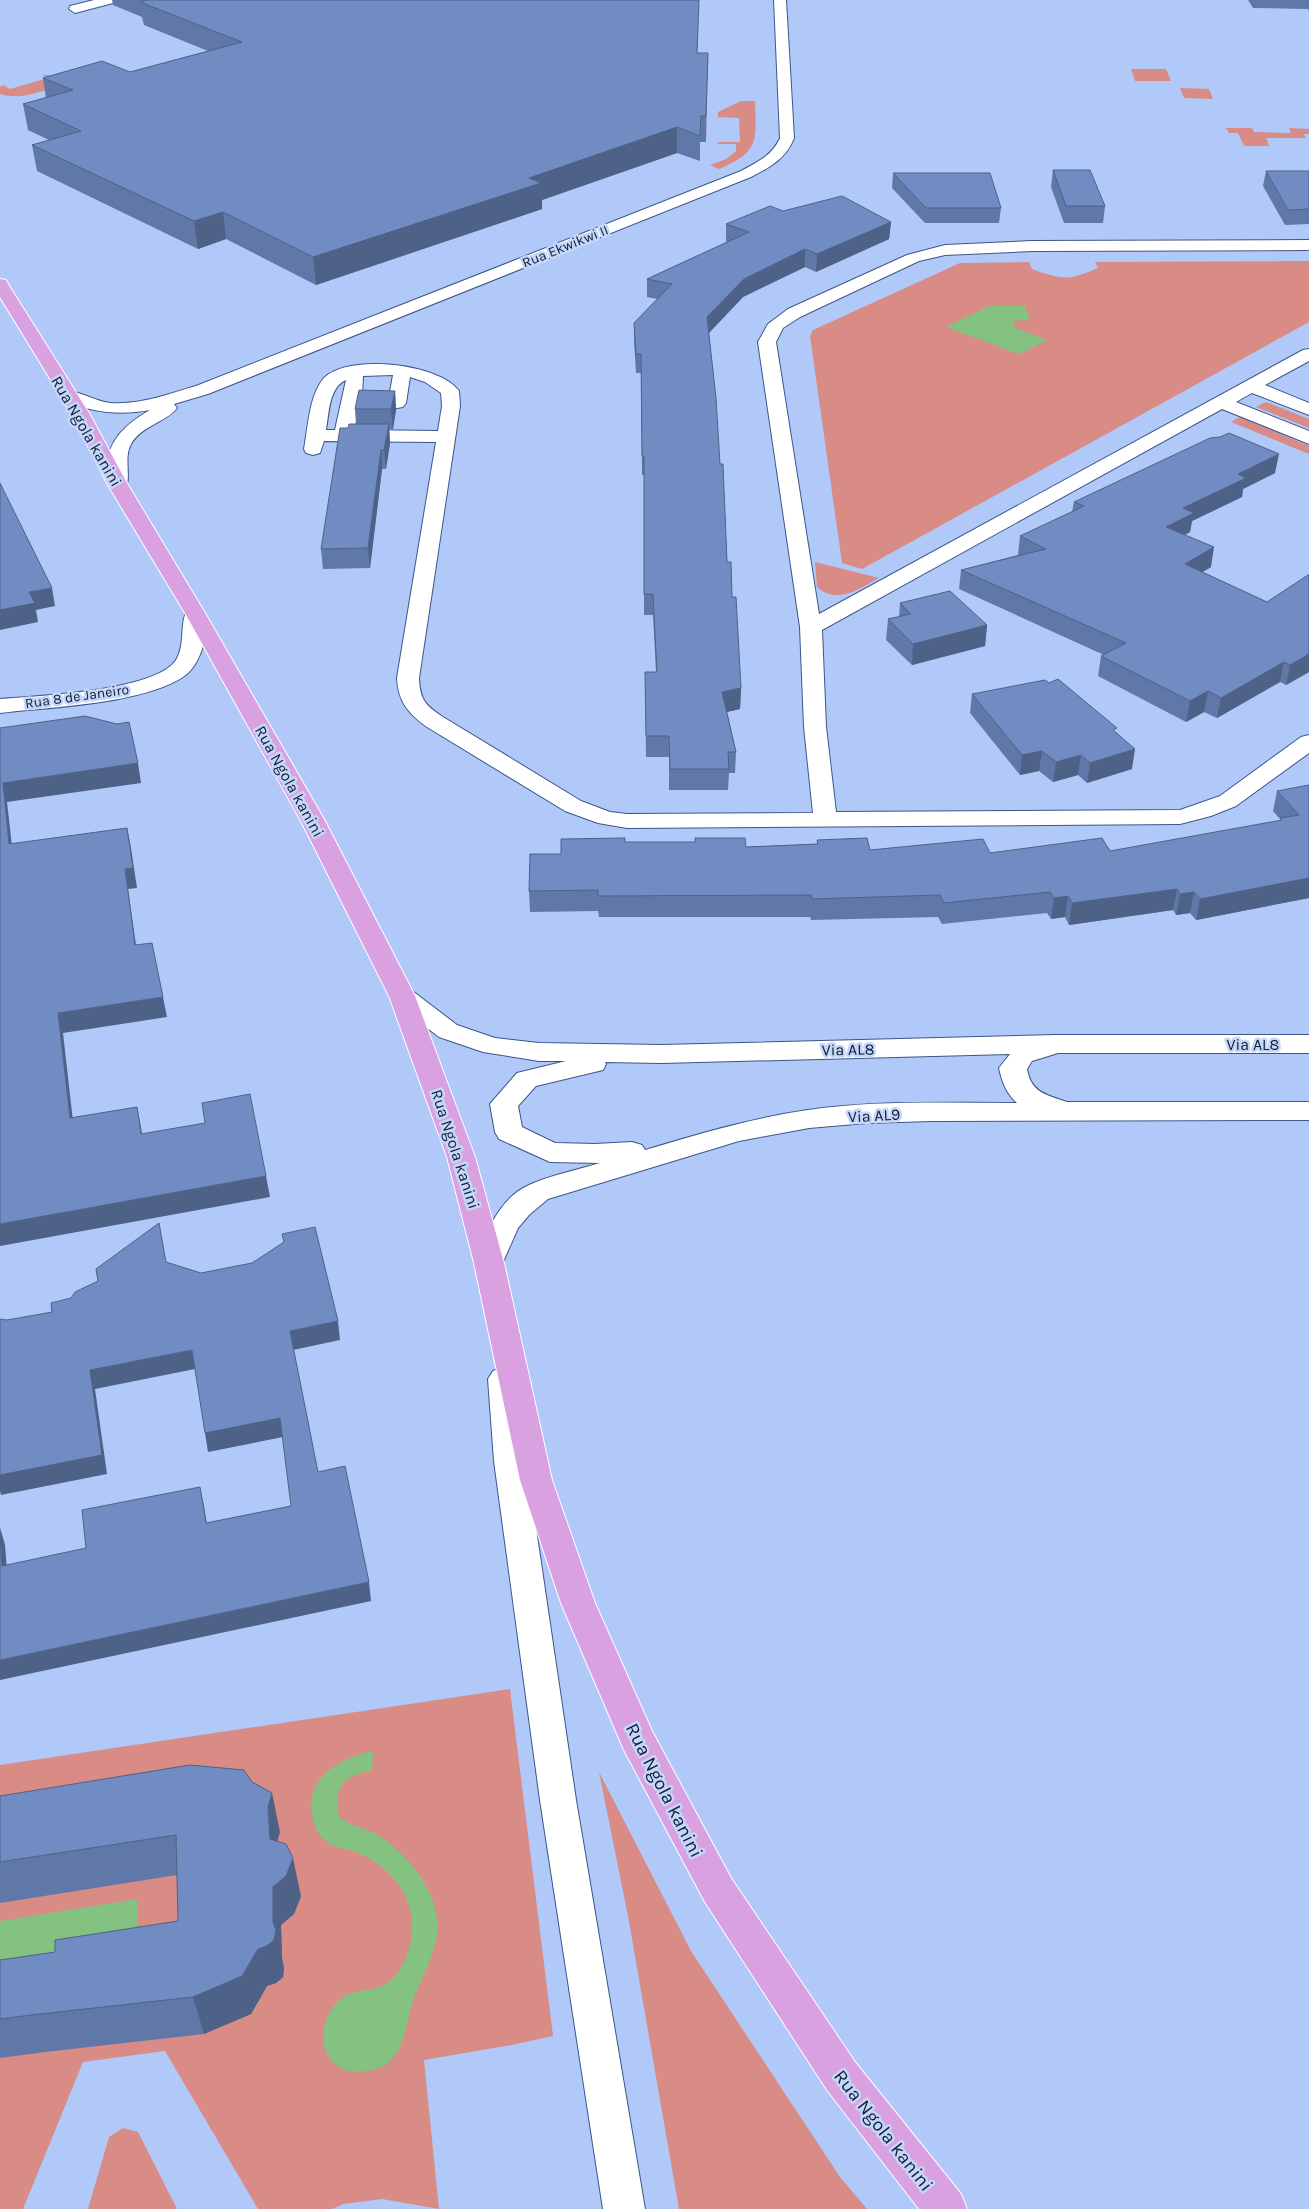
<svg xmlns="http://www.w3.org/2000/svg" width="1309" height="2209" viewBox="0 0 1309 2209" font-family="Karla,sans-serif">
<rect width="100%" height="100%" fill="#b1c9f8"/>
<!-- green -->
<g fill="#d98b86">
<path d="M1131,69H1166L1171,81H1135Z"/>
<path d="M42,75H55L65,84C44,90 21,101 0,94V87L3,85L10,89L48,78Z"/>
<path d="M1180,88L1209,89L1213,99L1184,98Z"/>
<path d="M741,101H755C756,141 760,152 719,169L710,165L726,159L736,151V144H718V142H740L739,118L718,117V112Z"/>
<path d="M1226,128H1252L1254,132L1291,133L1289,128L1309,129V134H1304L1306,138H1266L1269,146H1244L1238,133H1229Z"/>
<path d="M1309,261V322L862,569L842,563L810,336L813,330L960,263L1029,262L1032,269C1063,280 1068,281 1098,268L1095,262Z"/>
<path d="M1266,402L1309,419V428L1256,407Z"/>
<path d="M1240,417L1309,446V454L1231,422Z"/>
<path d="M815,562L879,578C859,589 837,605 817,587Z"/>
<path d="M510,1689L553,2036L512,2045L424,2060L439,2209L382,2199L343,2204L332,2209H258L165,2051L83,2062L23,2209H0V1765Z"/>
<path d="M599,1772L691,1951L840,2177L867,2209H679L628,1916Z"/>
<path d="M123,2128L138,2132L177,2209H88L109,2137Z"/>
</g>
<!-- water -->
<g fill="#84c281">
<path d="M989,306H1025L1030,320L1013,321L1015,328L1048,340L1019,354L946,327Z"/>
<path d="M373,1751L372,1770C343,1777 333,1786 339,1817C351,1826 359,1826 372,1832C394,1843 414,1864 426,1886C452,1932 428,1959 413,2001C404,2027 405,2063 372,2070C365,2071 355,2073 348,2071C313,2060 318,2012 345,1996C363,1987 383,1993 396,1975C408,1959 413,1941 412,1922C411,1890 382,1860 353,1851C342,1848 332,1847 323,1839C316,1832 313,1822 312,1813C305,1777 343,1757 373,1751Z"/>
<path d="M137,1899L138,1957L0,1979V1921Z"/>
</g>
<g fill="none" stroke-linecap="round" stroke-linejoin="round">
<!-- minor casing -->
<g stroke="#3d5689" stroke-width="2">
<g id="minor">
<path d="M94,0H114L113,3L75,13L69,9L70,6Z"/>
<path d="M774,0H786L794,138C786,159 770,167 751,177L208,394L174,404L177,408C167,422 142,425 131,444C123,458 132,478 125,489L118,491L111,489C107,484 108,477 107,470C106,441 127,423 150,410C118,416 92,412 62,400L59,396L62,392C77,388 94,402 111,403C140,405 168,394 196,386L741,171C757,162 772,156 780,138Z"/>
<path d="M1309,240V250L1032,251L945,255L919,261L800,317L783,328L776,342L819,614L1303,350L1309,349V361L1265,385L1309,403V415L1252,393L1236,402L1309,431V444L1222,409L822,630L826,727L836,812L1180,810L1220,796L1301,737L1309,735V753L1236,806L1211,816L1180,824L627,828L598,823L565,811L427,727C409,714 398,702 397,678L436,442L324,441L320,453L313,455L306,453L304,449C308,427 309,397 323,379C346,353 439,363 459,391L460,406L419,678C420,700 425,705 443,717L581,801L610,812L627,814L813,813L804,727L800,627L758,342L768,324L788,309L907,255L945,245L1032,241ZM393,375L388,403L391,407L397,408L403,407L406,403L410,377L425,382L441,393L442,406L438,431L354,430L362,396L363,376ZM346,380L335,430H326C329,413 329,387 346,380Z"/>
<path d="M195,607L202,609C208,617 205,632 204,642C201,655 194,670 183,677C142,704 49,707 0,713V699C37,696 156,691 176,660C186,644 179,621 188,609Z"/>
<path d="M402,988L411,990L457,1025L495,1038L539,1043L661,1045L1056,1035H1309V1053H1058L1032,1061L1027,1069C1031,1093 1047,1095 1067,1102H1309V1120L932,1121L867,1123L809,1128L739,1141L548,1199L529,1215L518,1228L499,1271L489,1274L479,1271L474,1263C485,1235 499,1198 529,1185C551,1175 577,1170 600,1163L550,1162L499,1139L495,1132L490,1104L517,1073L566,1061H539L483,1052L439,1037L393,1002L389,996L393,990ZM1010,1054L999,1068C1002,1082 1006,1093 1017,1103C948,1103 876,1100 808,1110C752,1118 699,1134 645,1150L642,1145L632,1142L595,1144L555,1143L522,1127L518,1106L536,1086L603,1070L606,1064L605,1062L661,1063Z"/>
<path d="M504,1367L515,1371L520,1379L526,1461L576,1800L645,2209H603L540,1800L494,1461L488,1379L493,1371Z"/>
</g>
</g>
<!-- major casing -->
<g stroke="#fff" stroke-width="2">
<path id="major" d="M0,279L6,280L8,284L89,413L128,485L205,613L325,821L415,996L475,1157L504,1263L552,1480L595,1603L652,1731L731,1878L855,2062L961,2194L967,2209H919L827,2090L705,1902L624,1750L561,1603L520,1480L474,1263L447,1157L389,996L301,821L185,613L108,485L71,413L0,297Z"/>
</g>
<!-- minor -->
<use href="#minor" fill="#fff" fill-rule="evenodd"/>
<!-- major -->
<use href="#major" fill="#daa1e1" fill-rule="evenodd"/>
</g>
<!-- wall -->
<g fill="#6078a8">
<path d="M112,0H699L697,53H708L706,142H700V161L677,153L542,200V209L316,285L226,239L198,249L37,171L32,145L49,140L28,130L23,104L46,98L43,78L130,72L208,51L144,25L142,17L113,5Z"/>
<path d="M1248,0H1309V11L1308,9L1253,8Z"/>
<path d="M1053,170L1105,206L1103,223H1064L1051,187Z"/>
<path d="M1266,171H1309V224L1285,225L1263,186Z"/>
<path d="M893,173L1001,208L999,223H925L892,188Z"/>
<path d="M783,211L891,222L889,239L816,272L805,267L743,297L709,333L727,562L732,597L741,688L740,709L727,712L736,752L735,773H729L728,790H669V757H646L645,672H656L653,615H644V475H642L641,373H636L634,341V323L657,299L647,297V279L727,242L726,241V224Z"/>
<path d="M395,391L396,410L393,429H389L390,443L386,469H382L370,568L323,569L321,549L348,428L356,424L355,409Z"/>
<path d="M1275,473L1243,489L1242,497L1192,521L1190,532L1185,535L1211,567L1202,572L1267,602L1309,575V672L1286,685L1280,682L1217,718L1204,712L1186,722L1098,676L1101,656L1104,655L959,589L961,570L1018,555L1020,536L1072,512L1074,502Z"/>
<path d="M900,603L987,625L985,646L912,665L886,640L888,619L899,617Z"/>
<path d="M1049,683L1117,733L1132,769L1087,783L1078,775L1053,782L1039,771L1020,775L970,713L972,694Z"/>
<path d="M1309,785V898L1196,920L1190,913L1176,915L1173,910L1069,925L1065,917L1051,919L1047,913L942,924L938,917L811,920L810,917H599L598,911L530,912L529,891L561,854L625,842L746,847L817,844V840L870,850L990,853L1110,851L1280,821V819L1273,811L1277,791Z"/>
<path d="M0,1796L280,1832L277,1841L301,1896L294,1914L281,1925L282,1958L284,1968L283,1977L276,1983L267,1986L251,2014L204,2034L45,2052L0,2058V1960L55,1952L178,1921L177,1875L0,1903Z"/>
</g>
<!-- shaded-wall -->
<g fill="#4e6288">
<path d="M677,127V153L542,200V209L316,285L313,257L529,178Z"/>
<path d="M223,212L226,239L198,249L194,221Z"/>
<path d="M891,222L889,239L816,272L817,254Z"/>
<path d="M805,249V267L743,297L707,335V317L744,279Z"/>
<path d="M395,391L396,410L393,429L391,409Z"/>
<path d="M389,424L390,443L386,469L384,450Z"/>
<path d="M381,450L382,469L370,568L368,548Z"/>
<path d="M1279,454L1275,473L1243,489L1242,497L1192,521L1190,532L1163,546L1166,527L1183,508L1238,474Z"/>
<path d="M1214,547L1211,567L1182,584L1185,564Z"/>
<path d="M52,588L55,606L36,610L38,622L0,630V610L29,592Z"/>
<path d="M987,625L985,646L912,665L913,644Z"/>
<path d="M1309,654V672L1286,685L1290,665Z"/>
<path d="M1284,662L1280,682L1217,718L1221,698Z"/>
<path d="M741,688L740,709L722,713V692Z"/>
<path d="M1208,691L1204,712L1186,722L1190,701Z"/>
<path d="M1135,749L1132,769L1087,783L1090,763Z"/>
<path d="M1042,751L1039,771L1020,775L1022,755Z"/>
<path d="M1081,755L1078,775L1053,782L1056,762Z"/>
<path d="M138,763L141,783L7,802L14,864L9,844L3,783Z"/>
<path d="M127,828L131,848L137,888L128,889L139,966L135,945L125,869Z"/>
<path d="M1309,878V898L1196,920L1200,899Z"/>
<path d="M1177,889L1173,910L1069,925L1072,903Z"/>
<path d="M1194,892L1190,913L1176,915L1180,894Z"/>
<path d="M1068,896L1065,917L1051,919L1054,898Z"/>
<path d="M163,997L167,1017L63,1033L75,1139L70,1118L58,1013Z"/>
<path d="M137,1107L141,1127L145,1154L141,1134Z"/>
<path d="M266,1176L270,1197L0,1246V1224Z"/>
<path d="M338,1321L340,1340L293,1350L290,1331Z"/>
<path d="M192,1350L195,1369L95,1389L107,1474L1,1495L0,1491V1475L90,1370Z"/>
<path d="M280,1418L283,1437L208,1452L205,1433Z"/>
<path d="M200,1487L204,1506L210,1542L206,1523Z"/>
<path d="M0,1527L5,1545L8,1584L2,1566Z"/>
<path d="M369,1582L371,1601L0,1680V1660Z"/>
<path d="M272,1793L280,1832L276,1845L270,1839L268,1807Z"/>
<path d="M293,1858L301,1896L294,1914L281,1925L282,1958L284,1968L283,1977L276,1983L267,1986L251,2014L204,2034L193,1997L273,1922V1887Z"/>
</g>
<!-- building -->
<g fill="#708cc3" stroke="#4e6288">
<path d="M147,0H699L697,53H708L706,116H701L700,136L677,127L529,178L541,183L313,257L223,212L194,221L32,145L81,131L23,104L73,90L43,78L102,61L130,72L242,42L140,2Z"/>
<path d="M1053,170H1090L1105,206H1066Z"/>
<path d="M1266,171H1309V209L1288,210Z"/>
<path d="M893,173H990L1001,208H926Z"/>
<path d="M842,196L891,222L817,254L805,249L744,279L707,317L716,398L720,464H723L727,562H731L732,597H736L741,688L722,692L736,752H728L729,769H670L669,736H646L645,672H657L653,594H644V456H642L641,354H636L634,323L672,284L647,279L749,232L726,224L770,206L783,211Z"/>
<path d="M359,390L395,391L391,409H355Z"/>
<path d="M349,424H389L384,450H381L368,548L321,549L340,428H348Z"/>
<path d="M1229,433L1279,454L1238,474L1246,478L1183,508L1194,513L1166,527L1214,547L1185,564L1267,602L1308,575H1309V654L1290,665L1284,662L1221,698L1208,691L1190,701L1101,656L1126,643L961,570L1046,549L1020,536L1084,506L1074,502L1210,438L1220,437Z"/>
<path d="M0,483L52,588L29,592L35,603L0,610Z"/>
<path d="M950,591L987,625L913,644L888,619L911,614L900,603Z"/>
<path d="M1058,679L1117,728L1113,730L1135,749L1090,763L1081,755L1056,762L1042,751L1022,755L972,694L1045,680L1049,683Z"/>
<path d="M85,716L117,724L129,722L138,763L3,783L9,844L127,828L133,868L125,869L135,945L152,943L163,997L58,1013L70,1118L137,1107L141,1134L205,1123L202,1103L250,1094L266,1176L0,1224V728Z"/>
<path d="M1309,785V878L1200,899L1194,892L1180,894L1177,889L1072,903L1068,896L1054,898L1050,892L944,903L940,895L812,899L811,895L598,896V890L529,891L530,854H561V839L625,838V842H695V838H745L746,847L818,844L817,840L867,838L870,850L983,839L990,853L1102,838L1110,851L1282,820L1280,818L1299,815L1277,791Z"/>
<path d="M159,1223L166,1262L201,1273L252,1263L284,1242L282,1234L315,1227L338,1321L290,1331L318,1472L345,1466L369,1582L0,1660V1532L2,1566L86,1548L82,1510L200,1487L206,1523L291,1506L280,1418L205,1433L192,1350L90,1370L102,1455L0,1475V1319L7,1320L52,1312L51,1303L71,1298L75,1292L98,1281L96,1269Z"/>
<path d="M190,1765L244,1770L252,1782L272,1793L268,1807L270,1839L286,1844L293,1858L286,1876L273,1887V1922L276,1930L274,1940L267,1946L258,1949L242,1976L193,1997L31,2015L0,2019V1960L55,1952V1940L178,1921L176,1835L0,1862V1796Z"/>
</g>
<g text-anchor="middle" stroke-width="5" stroke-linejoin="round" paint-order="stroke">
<!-- far-street labels -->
<g font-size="14" fill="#131d33" stroke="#c4d6fa">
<text transform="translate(565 246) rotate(-22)" y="5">Rua Ekwikwi II</text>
<text transform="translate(77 696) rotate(-8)" y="5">Rua 8 de Janeiro</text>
</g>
<!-- street labels -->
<g font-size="16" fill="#131d33" stroke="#c4d6fa">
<text transform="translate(87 431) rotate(60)" y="6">Rua Ngola kanini</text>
<text transform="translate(290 781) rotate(61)" y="6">Rua Ngola kanini</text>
<text x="1253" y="1050">Via AL8</text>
<text transform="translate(848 1049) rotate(-1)" y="6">Via AL8</text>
<text transform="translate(874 1115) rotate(-3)" y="6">Via AL9</text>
<text transform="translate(456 1149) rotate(72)" y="6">Rua Ngola kanini</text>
</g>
<!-- near-street labels -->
<g font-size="19" fill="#131d33" stroke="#c4d6fa">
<text transform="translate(665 1790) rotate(63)" y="7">Rua Ngola kanini</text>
<text transform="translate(884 2130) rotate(52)" y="7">Rua Ngola kanini</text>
</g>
</g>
</svg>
